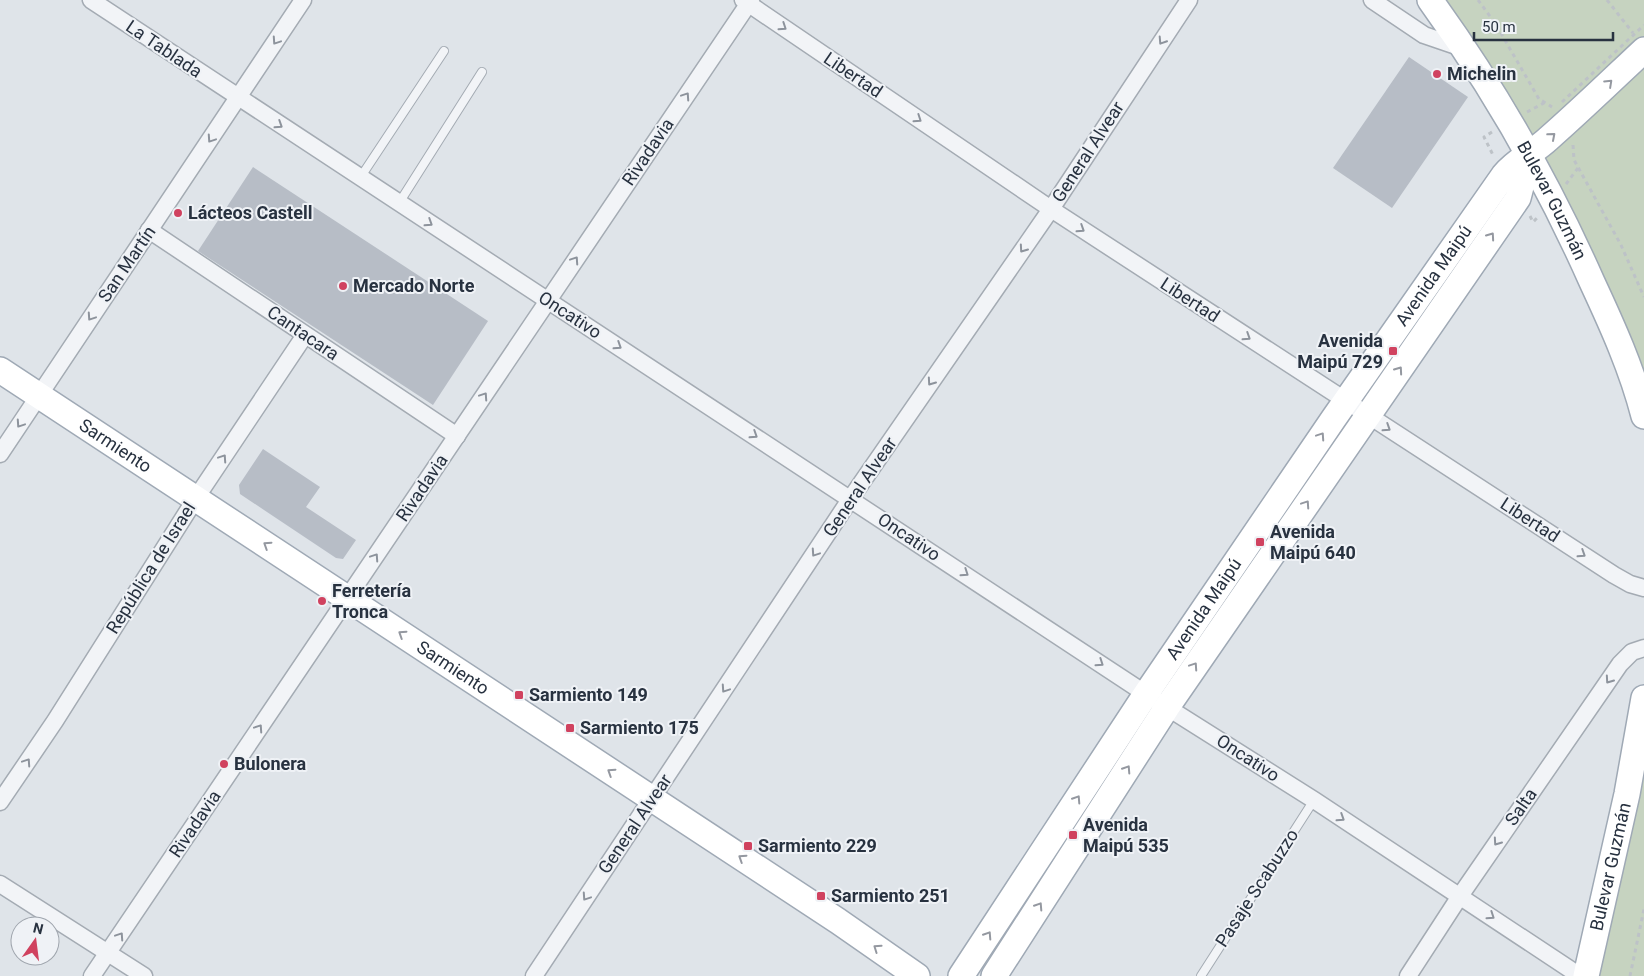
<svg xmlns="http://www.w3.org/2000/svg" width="1644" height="976" viewBox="0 0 1644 976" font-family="Roboto,sans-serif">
<rect width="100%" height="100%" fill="#dfe4e9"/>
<!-- green -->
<g fill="#c6d3c0">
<path d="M1430,0H1644V416L1620,344Z"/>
<path d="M1644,698V976H1586Z"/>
</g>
<!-- building -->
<g fill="#b7bdc6">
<path d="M1409,57L1468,97L1392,208L1333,168Z"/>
<path d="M253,167L488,321L433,405L198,251Z"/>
<path d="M263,449L320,487L306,507L356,540L343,559L336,558L240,494L239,485Z"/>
</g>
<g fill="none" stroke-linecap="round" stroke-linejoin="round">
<!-- lane casing -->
<g stroke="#a4abb3" stroke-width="10">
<g id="lane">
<path d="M360,178L444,51"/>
<path d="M399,203L482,72"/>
<path d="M1201,976L1314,800"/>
</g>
</g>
<!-- street casing -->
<g stroke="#a4abb3" stroke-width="19">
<g id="street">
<path d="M91,0L1146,694L1314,800L1580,976"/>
<path d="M743,0L1051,209L1614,575L1630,584L1644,588"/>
<path d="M1372,0L1424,35L1462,48"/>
<path d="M149,230L457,436"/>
<path d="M0,454L303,0"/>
<path d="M0,802L55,721L196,498L305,335"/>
<path d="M0,884L144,976"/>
<path d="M92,976L751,0"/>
<path d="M534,976L851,498L1051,209L1189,0"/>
<path d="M1408,976L1460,896L1620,664L1632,652L1644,648"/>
</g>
</g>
<!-- primary casing -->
<g stroke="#9fa9b5" stroke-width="28">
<g id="primary">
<path id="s1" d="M1430,0C1494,88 1548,183 1592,282C1612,325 1632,369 1644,416"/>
<path id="s2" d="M0,370L838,921L917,976"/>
<path id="s3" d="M961,976L1146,694L1334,418L1504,175C1515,161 1534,152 1548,139C1581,110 1612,80 1644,50"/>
<path d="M994,976L1167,707L1518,198L1529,156"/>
<path id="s4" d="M1586,976L1627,794L1644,698"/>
</g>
</g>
<!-- path -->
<g stroke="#bdc2c7" stroke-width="3" stroke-dasharray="4 4" stroke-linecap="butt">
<path d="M1478,0L1495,23L1539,99L1552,107"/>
<path d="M1607,0L1633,33"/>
<path d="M1527,112L1544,103"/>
<path d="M1492,132L1484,137L1493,155"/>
<path d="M1573,145L1574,160L1621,245L1644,297"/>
<path d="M1566,184L1578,168"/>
<path d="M1530,216L1533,222L1538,217"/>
<path d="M1630,976L1644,909"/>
</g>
<!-- lane -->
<use href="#lane" stroke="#f2f4f7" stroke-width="8"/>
<!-- street -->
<use href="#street" stroke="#f2f4f7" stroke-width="16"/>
<!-- primary -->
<use href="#primary" stroke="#fff" stroke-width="25"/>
<!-- path-bridge -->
<path stroke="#bdc2c7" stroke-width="3" stroke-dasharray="4 4" stroke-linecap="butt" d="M1562,102L1644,25"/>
</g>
<!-- one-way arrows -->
<defs><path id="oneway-chevron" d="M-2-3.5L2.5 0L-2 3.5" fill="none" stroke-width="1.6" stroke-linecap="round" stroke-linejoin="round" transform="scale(1.25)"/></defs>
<g stroke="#8d939c">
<use href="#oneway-chevron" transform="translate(783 27) rotate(34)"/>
<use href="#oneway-chevron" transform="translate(276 41) rotate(124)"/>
<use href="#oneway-chevron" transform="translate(1162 41) rotate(123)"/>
<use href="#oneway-chevron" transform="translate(686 96) rotate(-56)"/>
<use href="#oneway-chevron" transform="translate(918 119) rotate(34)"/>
<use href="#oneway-chevron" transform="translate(279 125) rotate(33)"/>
<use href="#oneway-chevron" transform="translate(211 139) rotate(124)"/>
<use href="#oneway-chevron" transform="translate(429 223) rotate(33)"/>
<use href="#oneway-chevron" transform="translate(1081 229) rotate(33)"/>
<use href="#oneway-chevron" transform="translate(1023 249) rotate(125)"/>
<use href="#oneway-chevron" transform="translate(575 260) rotate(-56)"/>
<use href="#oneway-chevron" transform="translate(91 317) rotate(124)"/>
<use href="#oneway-chevron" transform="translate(1247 337) rotate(33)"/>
<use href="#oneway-chevron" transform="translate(618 346) rotate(33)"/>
<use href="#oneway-chevron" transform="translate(931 382) rotate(125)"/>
<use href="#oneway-chevron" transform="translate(484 396) rotate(-56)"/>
<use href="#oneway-chevron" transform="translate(20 424) rotate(124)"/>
<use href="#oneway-chevron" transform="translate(1387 428) rotate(33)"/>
<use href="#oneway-chevron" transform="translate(754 435) rotate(33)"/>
<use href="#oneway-chevron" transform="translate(223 458) rotate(-56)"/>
<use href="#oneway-chevron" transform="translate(815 553) rotate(124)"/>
<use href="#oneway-chevron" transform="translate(1582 554) rotate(33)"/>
<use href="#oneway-chevron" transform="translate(375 557) rotate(-56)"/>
<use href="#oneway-chevron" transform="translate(965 573) rotate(34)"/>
<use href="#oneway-chevron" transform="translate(1100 663) rotate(34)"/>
<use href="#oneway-chevron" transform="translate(1609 680) rotate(125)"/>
<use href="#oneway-chevron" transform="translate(725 689) rotate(124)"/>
<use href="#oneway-chevron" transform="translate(259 728) rotate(-56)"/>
<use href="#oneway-chevron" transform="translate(27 762) rotate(-56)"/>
<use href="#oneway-chevron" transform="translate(1341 818) rotate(33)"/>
<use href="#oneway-chevron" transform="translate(1497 842) rotate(125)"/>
<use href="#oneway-chevron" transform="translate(586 897) rotate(124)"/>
<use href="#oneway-chevron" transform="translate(1491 916) rotate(34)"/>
<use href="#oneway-chevron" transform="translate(120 936) rotate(-56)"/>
</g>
<g stroke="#9498a0">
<use href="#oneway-chevron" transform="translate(1609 83) rotate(-43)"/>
<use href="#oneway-chevron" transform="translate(1552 136) rotate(-41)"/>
<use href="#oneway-chevron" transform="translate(1491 236) rotate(-55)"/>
<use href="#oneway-chevron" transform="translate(1399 370) rotate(-55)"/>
<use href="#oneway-chevron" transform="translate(1321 436) rotate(-56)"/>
<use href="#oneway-chevron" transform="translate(1306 504) rotate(-56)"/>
<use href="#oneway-chevron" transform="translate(267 545) rotate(-147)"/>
<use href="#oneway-chevron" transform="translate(402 634) rotate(-147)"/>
<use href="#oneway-chevron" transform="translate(1194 666) rotate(-56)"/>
<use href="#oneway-chevron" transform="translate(1127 769) rotate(-57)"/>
<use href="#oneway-chevron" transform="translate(611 772) rotate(-147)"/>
<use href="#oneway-chevron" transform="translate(1077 799) rotate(-57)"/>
<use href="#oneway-chevron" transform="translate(742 858) rotate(-147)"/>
<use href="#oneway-chevron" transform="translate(1039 906) rotate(-57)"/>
<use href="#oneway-chevron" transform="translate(988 935) rotate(-57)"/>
<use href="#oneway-chevron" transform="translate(877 948) rotate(-145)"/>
</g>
<!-- markers -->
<g fill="#d0425f" stroke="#eff2f6" stroke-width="2">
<circle cx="1437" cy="74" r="5"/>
<circle cx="178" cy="213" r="5"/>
<circle cx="343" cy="286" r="5"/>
<rect x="1388" y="346" width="10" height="10" rx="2.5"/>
<rect x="1255" y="537" width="10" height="10" rx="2.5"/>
<circle cx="322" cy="601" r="5"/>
<rect x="514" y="690" width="10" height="10" rx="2.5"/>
<rect x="565" y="723" width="10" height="10" rx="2.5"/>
<circle cx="224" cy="764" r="5"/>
<rect x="1068" y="830" width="10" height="10" rx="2.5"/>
<rect x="743" y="841" width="10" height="10" rx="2.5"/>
<rect x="816" y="891" width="10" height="10" rx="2.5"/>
</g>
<g text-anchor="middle" stroke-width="4" stroke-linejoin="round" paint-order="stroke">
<!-- street labels -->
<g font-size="18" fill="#283240" stroke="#eff2f6">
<text transform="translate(164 49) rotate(34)" y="6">La Tablada</text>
<text transform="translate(853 75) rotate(34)" y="6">Libertad</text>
<text transform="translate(648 152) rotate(-56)" y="6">Rivadavia</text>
<text transform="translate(1088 152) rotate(-57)" y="6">General Alvear</text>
<text dy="6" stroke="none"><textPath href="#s1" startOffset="235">Bulevar Guzmán</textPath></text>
<text transform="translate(127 264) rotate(-56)" y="6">San Martín</text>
<text dy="6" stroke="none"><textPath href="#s3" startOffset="845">Avenida Maipú</textPath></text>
<text transform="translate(1190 300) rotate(33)" y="6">Libertad</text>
<text transform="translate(570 315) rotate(33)" y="6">Oncativo</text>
<text transform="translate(303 333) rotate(34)" y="6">Cantacara</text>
<text dy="6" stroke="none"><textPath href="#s2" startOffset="138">Sarmiento</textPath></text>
<text transform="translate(860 487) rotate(-56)" y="6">General Alvear</text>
<text transform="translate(422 488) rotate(-56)" y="6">Rivadavia</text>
<text transform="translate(1530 520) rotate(33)" y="6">Libertad</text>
<text transform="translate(909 537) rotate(34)" y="6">Oncativo</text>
<text transform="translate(151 568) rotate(-58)" y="6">República de Israel</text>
<text dy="6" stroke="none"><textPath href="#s3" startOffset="440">Avenida Maipú</textPath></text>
<text dy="6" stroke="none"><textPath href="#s2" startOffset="542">Sarmiento</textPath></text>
<text transform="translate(1248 758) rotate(33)" y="6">Oncativo</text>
<text transform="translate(1521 807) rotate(-55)" y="6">Salta</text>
<text transform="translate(195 824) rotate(-56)" y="6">Rivadavia</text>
<text transform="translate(635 824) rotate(-56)" y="6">General Alvear</text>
<text dy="6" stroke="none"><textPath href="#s4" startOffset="112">Bulevar Guzmán</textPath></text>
<text transform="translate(1257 888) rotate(-57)" y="6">Pasaje Scabuzzo</text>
</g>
<!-- poi labels -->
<g font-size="18" font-weight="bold" fill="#283240" stroke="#eff2f6" text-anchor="start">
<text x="1447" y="80">Michelin</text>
<text x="188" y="219">Lácteos Castell</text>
<text x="353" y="292">Mercado Norte</text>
<text x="1383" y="347" text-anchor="end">Avenida<tspan x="1383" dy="21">Maipú 729</tspan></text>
<text x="1270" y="538">Avenida<tspan x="1270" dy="21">Maipú 640</tspan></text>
<text x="332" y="597">Ferretería<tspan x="332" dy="21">Tronca</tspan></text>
<text x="529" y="701">Sarmiento 149</text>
<text x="580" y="734">Sarmiento 175</text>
<text x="234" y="770">Bulonera</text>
<text x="1083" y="831">Avenida<tspan x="1083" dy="21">Maipú 535</tspan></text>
<text x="758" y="852">Sarmiento 229</text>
<text x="831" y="902">Sarmiento 251</text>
</g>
</g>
<!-- north arrow -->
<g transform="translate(35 941) rotate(14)"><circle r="24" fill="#eff2f6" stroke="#9fa5ad"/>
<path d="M0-4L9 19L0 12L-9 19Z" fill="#d0425f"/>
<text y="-8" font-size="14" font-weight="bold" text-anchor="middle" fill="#283240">N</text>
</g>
<!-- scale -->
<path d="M1474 32v8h139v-8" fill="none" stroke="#283240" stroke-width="2.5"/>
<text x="1482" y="32" font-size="15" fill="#283240" stroke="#eff2f6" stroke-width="4" paint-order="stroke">50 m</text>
</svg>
